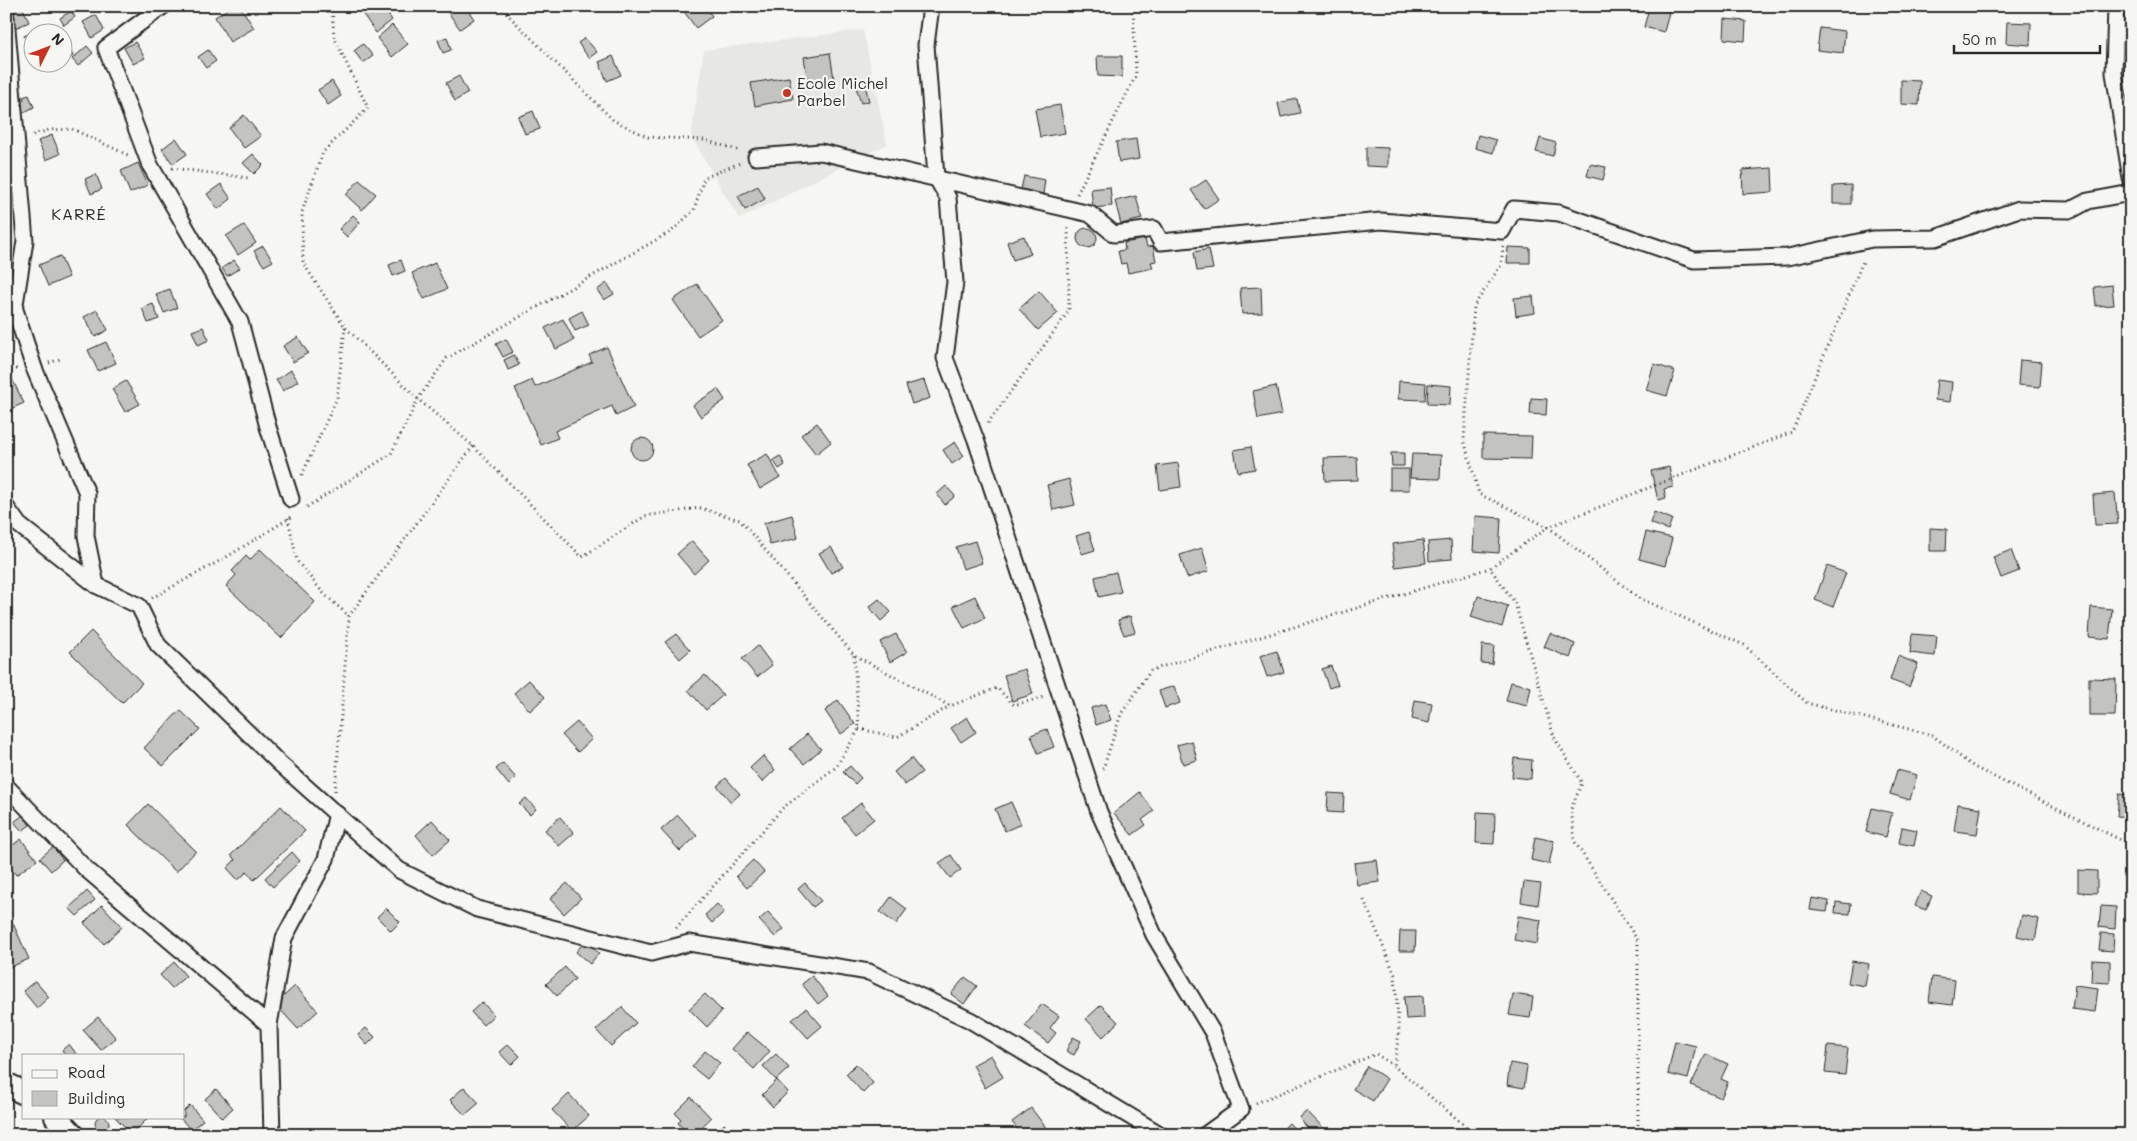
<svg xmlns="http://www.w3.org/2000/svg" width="2137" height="1141" viewBox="0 0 2137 1141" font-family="Mali,sans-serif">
<rect width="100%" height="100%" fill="#f6f6f2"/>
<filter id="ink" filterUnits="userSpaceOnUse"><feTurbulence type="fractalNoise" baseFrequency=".02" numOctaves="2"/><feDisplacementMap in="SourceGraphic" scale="10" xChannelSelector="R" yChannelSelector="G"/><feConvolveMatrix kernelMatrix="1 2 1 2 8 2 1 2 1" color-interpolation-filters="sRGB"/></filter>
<g filter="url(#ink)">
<!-- built -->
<path fill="#e7e7e3" d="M863,30L887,144L739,219L691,136L704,50Z"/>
<!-- building -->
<g fill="#c3c3c0" stroke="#2b2b2b">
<path d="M22,6L29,22L15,28L6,7Z"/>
<path d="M232,6H240L254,28L230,42L215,17Z"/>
<path d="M371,6H382L392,20L376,33L362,13Z"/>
<path d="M454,6H465L474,19L460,29L447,11Z"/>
<path d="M680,6H705L712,16L696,28Z"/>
<path d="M1649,8L1669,12L1664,32L1644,27Z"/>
<path d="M71,11L75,17L64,25L60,18Z"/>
<path d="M96,15L104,30L92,38L83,22Z"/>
<path d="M1725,19L1746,21L1745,41L1724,39Z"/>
<path d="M2007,22L2031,23L2030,45L2006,43Z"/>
<path d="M392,25L408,44L392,57L377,38Z"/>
<path d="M1820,28L1845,31L1843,53L1817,50Z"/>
<path d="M35,31L36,32H32V53L24,36Z"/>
<path d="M447,37L451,50L443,53L438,40Z"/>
<path d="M585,38L597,52L589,58L578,43Z"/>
<path d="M64,39L73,56L62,62V40Z"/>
<path d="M135,42L145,58L133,64L124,48Z"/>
<path d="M363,44L373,56L363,63L354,51Z"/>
<path d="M87,46L93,53L78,66L72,59Z"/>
<path d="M208,50L216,61L206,68L198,57Z"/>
<path d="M830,53L834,79L808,83L804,57Z"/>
<path d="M613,56L621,75L607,81L599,62Z"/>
<path d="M1097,56H1122V77L1098,76Z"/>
<path d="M459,76L468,93L455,101L446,83Z"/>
<path d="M789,77L793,99L755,106L751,83Z"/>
<path d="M1901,80L1920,81L1919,105L1901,104Z"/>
<path d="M332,81L341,96L328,105L318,90Z"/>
<path d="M865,85L869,101L861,103L856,87Z"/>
<path d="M29,95L34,107L23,113L18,103L24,100L23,97Z"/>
<path d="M1297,99L1300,113L1281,117L1278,103Z"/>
<path d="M1060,105L1065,133L1040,137L1035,109Z"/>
<path d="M533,111L540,129L525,134L518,117Z"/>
<path d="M244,115L261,136L244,148L229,128Z"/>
<path d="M52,135L60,154L46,160L38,141Z"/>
<path d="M1478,135L1496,140L1493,153L1475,148Z"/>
<path d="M176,138L187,154L173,164L162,149Z"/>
<path d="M1540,138L1556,143L1553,156L1536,152Z"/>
<path d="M1136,139L1139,159L1119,162L1116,142Z"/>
<path d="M1366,147L1388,148V167L1366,166Z"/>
<path d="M253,154L263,165L254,174L243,163Z"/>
<path d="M138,163L148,185L130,193L121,171Z"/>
<path d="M1590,164L1606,167L1603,180L1587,176Z"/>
<path d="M1772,168L1773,192L1743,194L1742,170Z"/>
<path d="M96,174L102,189L91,194L85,179Z"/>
<path d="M1024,176L1045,180L1043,194L1021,189Z"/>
<path d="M359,180L376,194L362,210L346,195Z"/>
<path d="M1206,180L1219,199L1204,209L1191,190Z"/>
<path d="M221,184L231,199L218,209L207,194Z"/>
<path d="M1851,185V204H1833V186Z"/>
<path d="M758,186L765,199L745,210L738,196Z"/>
<path d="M1110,187L1112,206L1093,208L1091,189Z"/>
<path d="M1136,196L1142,219L1121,224L1115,201Z"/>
<path d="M353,215L360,222L347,237L339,229Z"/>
<path d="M244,225L256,243L238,255L226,236Z"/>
<circle cx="1087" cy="238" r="10"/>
<path d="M1024,236L1031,254L1013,260L1007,242Z"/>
<path d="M1145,239L1147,247L1153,246L1156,261L1151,262L1153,268L1128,273L1126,263L1121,264L1118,251L1125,250L1124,243Z"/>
<path d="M263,246L273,261L264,266L254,251Z"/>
<path d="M1508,247L1530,248V263H1507Z"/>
<path d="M1209,249L1213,269L1197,271L1194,252Z"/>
<path d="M60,256L69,277L48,286L39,265Z"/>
<path d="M234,260L240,268L227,276L222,268Z"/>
<path d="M401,260L405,271L393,276L389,265Z"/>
<path d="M435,263L447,289L424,299L412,273Z"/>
<path d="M607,283L614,294L604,300L597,290Z"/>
<path d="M697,284L722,320L698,336L673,300Z"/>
<path d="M2112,285L2114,305L2096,306L2094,287Z"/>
<path d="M1261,287L1262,313L1242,314L1240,288Z"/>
<path d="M170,289L177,308L164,313L156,294Z"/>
<path d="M1039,291L1058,313L1038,330L1019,309Z"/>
<path d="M1533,296L1535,313L1516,316L1514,298Z"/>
<path d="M153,304L159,319L148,323L142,308Z"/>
<path d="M97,310L108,330L95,337L84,317Z"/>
<path d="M582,311L589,325L575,331L569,318Z"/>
<path d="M563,319L574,340L556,349L545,328Z"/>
<path d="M203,327L209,340L198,345L192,331Z"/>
<path d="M298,337L308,353L293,362L283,346Z"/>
<path d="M506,339L513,352L503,357L496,344Z"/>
<path d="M106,342L116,363L98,371L88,350Z"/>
<path d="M607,347L634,407L616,416L612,406L555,431L558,438L541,445L515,388L532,380L535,387L592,362L589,355Z"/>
<path d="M514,355L519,365L508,370L504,360Z"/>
<path d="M2020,360L2042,362L2040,387L2018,385Z"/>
<path d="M1654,364L1675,371L1667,396L1646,390Z"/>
<path d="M291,370L298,381L283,391L276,380Z"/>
<path d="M12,379L24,403L6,411V382Z"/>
<path d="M924,380L930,398L912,404L906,385Z"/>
<path d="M1937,380L1952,382L1950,402L1935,400Z"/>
<path d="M126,381L140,404L125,412L112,389Z"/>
<path d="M1399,381L1426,383L1425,400L1398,399Z"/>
<path d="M1428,384L1451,386L1450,405L1427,404Z"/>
<path d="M1276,386L1282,414L1258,419L1253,391Z"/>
<path d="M718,389L725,400L701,417L693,405Z"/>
<path d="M1531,398L1547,399L1546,415L1530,414Z"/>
<path d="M817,423L831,442L816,454L801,435Z"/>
<path d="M1483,435L1532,436L1531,459L1483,458Z"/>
<circle cx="642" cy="449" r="11"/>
<path d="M955,442L964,456L952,464L943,450Z"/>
<path d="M1251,447L1255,469L1238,472L1234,450Z"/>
<path d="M1391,453H1404V466H1392Z"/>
<path d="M767,454L780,477L760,489L747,465Z"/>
<path d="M1412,454L1441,455L1440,479L1410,478Z"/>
<path d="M780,456L785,465L779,469L773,460Z"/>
<path d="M1357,457L1358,480L1325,481L1324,458Z"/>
<path d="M1178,463L1181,487L1160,490L1157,466Z"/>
<path d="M1669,467L1673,487L1664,489L1666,498L1658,500L1651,471Z"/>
<rect x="1390" y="469" width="19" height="21"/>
<path d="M1069,479L1075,505L1053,510L1047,485Z"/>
<path d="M946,486L955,496L945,505L937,494Z"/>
<path d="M2115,493L2118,524L2095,525L2093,495Z"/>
<path d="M1654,512L1672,519L1668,530L1650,523Z"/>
<path d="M792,515L798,538L770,545L764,523Z"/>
<path d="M1475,516L1501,518L1499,553L1473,551Z"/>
<path d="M1930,528L1947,529L1946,551H1930Z"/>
<path d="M1089,532L1095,550L1082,554L1076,536Z"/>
<path d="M1646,532L1672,538L1665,566L1639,559Z"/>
<path d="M1423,540L1426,563L1395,567L1392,544Z"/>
<path d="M1451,540L1452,559L1429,561L1428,542Z"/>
<path d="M692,541L709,560L694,574L677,554Z"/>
<path d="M975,541L982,563L963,569L956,547Z"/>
<path d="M831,547L843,567L831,573L819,553Z"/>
<path d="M1202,548L1209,571L1187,578L1180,555Z"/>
<path d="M260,549L315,602L281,638L226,586L236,575L232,571L246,556L250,560Z"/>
<path d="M2011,550L2019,571L2001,578L1993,557Z"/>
<path d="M1827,566L1846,573L1833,607L1815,600Z"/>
<path d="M1116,572L1121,592L1099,597L1095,577Z"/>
<path d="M975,596L985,618L964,628L953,606Z"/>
<path d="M1478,596L1508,606L1502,627L1471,617Z"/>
<path d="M879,599L891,612L881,621L869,607Z"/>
<path d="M2091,607L2112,609L2109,639L2089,637Z"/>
<path d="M1130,616L1135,632L1124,635L1118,620Z"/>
<path d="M91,631L142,683L122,703L70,652Z"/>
<path d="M1550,633L1575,644L1570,658L1544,647Z"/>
<path d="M676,634L690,650L680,659L665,642Z"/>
<path d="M896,634L907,652L890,662L880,642Z"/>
<path d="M1912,634L1937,636L1935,656L1910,653Z"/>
<path d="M1482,645L1494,646L1492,664L1481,663Z"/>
<path d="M758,646L772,665L757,677L742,659Z"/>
<path d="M1277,651L1284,672L1267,677L1260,656Z"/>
<path d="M1898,656L1918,664L1909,687L1890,680Z"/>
<path d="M1331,666L1338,685L1329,688L1322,669Z"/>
<path d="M1025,669L1033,694L1012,701L1004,675Z"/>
<path d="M705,675L723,695L706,710L688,690Z"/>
<path d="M2089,678L2116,679L2115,716H2089Z"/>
<path d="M529,680L545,697L530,711L514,693Z"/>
<path d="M1511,682L1531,687L1527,706L1506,701Z"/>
<path d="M1174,686L1180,703L1165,708L1159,691Z"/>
<path d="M838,700L855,724L841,734L825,711Z"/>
<path d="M1415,700L1432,703L1429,723L1412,719Z"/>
<path d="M1105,704L1111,720L1096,725L1091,708Z"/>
<path d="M180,710L200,729L163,766L144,748Z"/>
<path d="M967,717L976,732L961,742L951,728Z"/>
<path d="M577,722L592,739L578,752L562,735Z"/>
<path d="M1047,729L1054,747L1038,753L1031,735Z"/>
<path d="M807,734L821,749L804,764L790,749Z"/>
<path d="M1192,741L1197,760L1183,764L1177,745Z"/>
<path d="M763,756L775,770L762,782L750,768Z"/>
<path d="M911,758L922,772L905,785L894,772Z"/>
<path d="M1514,758L1532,760L1531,779L1512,777Z"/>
<path d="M503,763L516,778L509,785L496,769Z"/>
<path d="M850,766L861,778L855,784L843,772Z"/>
<path d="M1897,770L1917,775L1910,800L1890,794Z"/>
<path d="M726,778L740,794L731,802L717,786Z"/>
<path d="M1140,792L1154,811L1142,820L1146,825L1132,835L1114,813Z"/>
<path d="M1328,793L1344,794L1343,813L1327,812Z"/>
<path d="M2119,794L2131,795V817L2117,816Z"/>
<path d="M526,798L536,809L530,815L519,804Z"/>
<path d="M1011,802L1021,824L1005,831L995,809Z"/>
<path d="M861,803L874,819L855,834L842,818Z"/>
<path d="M148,804L196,851L176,872L128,825Z"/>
<path d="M1958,804L1981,808L1977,834L1954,831Z"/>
<path d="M281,806L305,831L254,880L247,872L238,880L227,868L235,860L231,855Z"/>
<path d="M1872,808L1892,813L1886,837L1866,832Z"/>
<path d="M1477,812L1495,813L1494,844L1476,843Z"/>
<path d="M23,815L30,825L22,831L14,822Z"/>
<path d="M678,815L697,836L680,851L661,830Z"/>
<path d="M560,817L574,833L559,846L545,830Z"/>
<path d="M432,820L450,840L433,855L416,835Z"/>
<path d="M1902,827L1917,830L1914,846L1899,843Z"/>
<path d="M1535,837L1554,841L1549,864L1531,860Z"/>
<path d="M21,839L37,860L16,875L6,862L10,857L6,850Z"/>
<path d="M53,847L63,860L51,871L40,858Z"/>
<path d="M292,852L300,861L273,887L265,878Z"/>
<path d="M951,855L961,870L950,878L939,863Z"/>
<path d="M753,860L764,872L747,888L736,876Z"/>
<path d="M1377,860L1380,882L1357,885L1354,863Z"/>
<path d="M2078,870L2097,871V893L2078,892Z"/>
<path d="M1524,882L1541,884L1538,905L1521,902Z"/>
<path d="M567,883L581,898L564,914L550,899Z"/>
<path d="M805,883L821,901L813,907L798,889Z"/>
<path d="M87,891L95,900L77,916L69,908Z"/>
<path d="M1921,891L1932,896L1926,910L1915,906Z"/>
<path d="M891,897L907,909L896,924L880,912Z"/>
<path d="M1812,898L1829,901L1827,912L1810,910Z"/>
<path d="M1836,902L1851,904L1850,914L1835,913Z"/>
<path d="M717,904L724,912L712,923L705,915Z"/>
<path d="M102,905L122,927L104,944L84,923Z"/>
<path d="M2101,906L2116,907L2115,929L2099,927Z"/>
<path d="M386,908L400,922L391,931L377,917Z"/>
<path d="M768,912L784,929L775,937L759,920Z"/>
<path d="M2022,915L2039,919L2035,940L2017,936Z"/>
<path d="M1518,916L1541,920L1537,944L1514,940Z"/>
<path d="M11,919L29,959L6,969V922Z"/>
<path d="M1400,931H1416L1415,951H1399Z"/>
<path d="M2101,933L2114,934L2113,951L2099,950Z"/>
<path d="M585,941L599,953L590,964L576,952Z"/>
<path d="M2092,960L2110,961V983L2091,982Z"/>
<path d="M1852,961L1869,964L1865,986L1848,983Z"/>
<path d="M174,962L186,976L172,988L160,975Z"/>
<path d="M565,967L575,979L557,996L546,984Z"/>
<path d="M812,976L828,996L818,1004L802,984Z"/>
<path d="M965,977L977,986L964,1004L951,994Z"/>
<path d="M1932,977L1955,980L1952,1005L1929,1002Z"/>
<path d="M35,981L49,997L37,1008L23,991Z"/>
<path d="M2075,985L2098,988L2095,1012L2072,1009Z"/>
<path d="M295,986L318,1011L298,1029L275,1004Z"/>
<path d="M705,994L722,1011L707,1027L689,1009Z"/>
<path d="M1513,994L1533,997L1530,1018L1509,1015Z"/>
<path d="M1423,996L1424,1018L1406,1019L1404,997Z"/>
<path d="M482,1002L494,1015L483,1025L471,1012Z"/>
<path d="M1042,1004L1059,1016L1050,1028L1056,1033L1048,1043L1025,1026Z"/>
<path d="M1101,1005L1118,1022L1103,1037L1086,1019Z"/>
<path d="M622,1007L636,1023L611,1046L596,1030Z"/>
<path d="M806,1008L822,1026L808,1038L792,1020Z"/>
<path d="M98,1017L116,1038L101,1050L83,1030Z"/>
<path d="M366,1028L375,1037L367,1045L358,1035Z"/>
<path d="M747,1032L770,1051L754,1069L732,1049Z"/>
<path d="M1073,1037L1081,1041L1074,1055L1066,1051Z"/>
<path d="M1675,1041L1696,1046L1688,1079L1668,1074Z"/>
<path d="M69,1044L77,1055H65L62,1050Z"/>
<path d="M508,1044L520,1056L511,1065L499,1052Z"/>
<path d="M1828,1046L1848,1048L1845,1075L1825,1073Z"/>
<path d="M705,1051L720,1063L707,1079L692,1067Z"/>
<path d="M776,1054L789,1068L776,1080L763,1066Z"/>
<path d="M1706,1054L1728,1064L1721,1079L1728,1082L1721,1098L1691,1085Z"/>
<path d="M991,1055L1003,1077L985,1088L973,1065Z"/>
<path d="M1510,1063L1527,1066L1524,1088L1507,1085Z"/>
<path d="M856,1064L873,1083L863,1093L846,1074Z"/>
<path d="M1367,1066L1387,1079L1373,1101L1353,1089Z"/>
<path d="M777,1080L788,1092L773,1107L762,1095Z"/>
<path d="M464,1087L479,1103L465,1115L450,1100Z"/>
<path d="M216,1089L233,1108L222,1118L205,1099Z"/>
<path d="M569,1094L589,1116L572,1131L552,1110Z"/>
<path d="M691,1097L711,1118L694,1134L690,1130L687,1133L678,1123L681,1119L675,1113Z"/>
<path d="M190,1105L203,1120L191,1130L179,1117H184V1111Z"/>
<path d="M1031,1108L1050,1133L1048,1135H1022L1012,1122Z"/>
<path d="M1307,1111L1327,1132L1324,1135H1314L1299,1118Z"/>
<circle cx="102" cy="1123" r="7"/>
<path d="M115,1117H146L147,1119L132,1134Z"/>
<path d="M1289,1123L1300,1135H1277Z"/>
<path d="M724,1124L738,1135H716Z"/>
<path d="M206,1126L214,1135H196Z"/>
</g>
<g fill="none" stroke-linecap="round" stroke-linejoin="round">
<!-- street casing -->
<g stroke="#2b2b2b" stroke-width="19">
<g id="street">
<path d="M163,6L106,48L150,165L240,322L268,427L291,499"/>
<path d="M931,6L926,45L936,177L948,198L955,282L945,358L976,440L1099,812L1154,935L1213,1033L1241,1109L1205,1135"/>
<path d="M2116,6L2114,73L2131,179"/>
<path d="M6,17L25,241L15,304"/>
<path d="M756,157L821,152L1090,214L1114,234L1154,229L1161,242L1381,221L1502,231L1514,209L1559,213L1694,260L1788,257L1872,239L1935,238L2019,209L2071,210L2088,201L2131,193"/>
<path d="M6,282L34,368L87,493L86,536L96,585"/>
<path d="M6,507L19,525L96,585L139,606L158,645L279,763L399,870L477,909L651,953L689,943L869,972L970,1020L1161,1135"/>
<path d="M6,786L86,869L269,1025"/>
<path d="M272,1135L269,1025L284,938L326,859L337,814"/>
</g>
</g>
<!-- secondary casing -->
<g stroke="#2b2b2b" stroke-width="26">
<g id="secondary">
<path d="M6,1084L24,1093"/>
<path d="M56,1117L73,1135"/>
</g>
</g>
<!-- path -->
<g stroke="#2b2b2b" stroke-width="3" stroke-dasharray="1 4" stroke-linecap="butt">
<path d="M332,6L334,37L368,108L323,152L302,212L303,263L345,327L418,399L473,446L582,557L645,516L700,508L740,520L854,655L950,706L997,688L1014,705L1045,697"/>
<path d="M499,6L613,120L648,137L705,140L740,151"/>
<path d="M33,135L49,130L72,129L128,155"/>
<path d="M172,168L249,178"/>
<path d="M1077,194L1136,75L1133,6"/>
<path d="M1503,246L1501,265L1474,306L1464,440L1479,494L1548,527L1639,598L1744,645L1807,703L1932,735L1974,767L2131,845"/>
<path d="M49,363L60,359"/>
<path d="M6,370L18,369"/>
<path d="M988,423L1069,311L1068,226"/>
<path d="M302,475L337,398L345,327"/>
<path d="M307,507L391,454L418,399L447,358L672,231L694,210L704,178L742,162"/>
<path d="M288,518L297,561L324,594L349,616"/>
<path d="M152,598L225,558L293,516"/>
<path d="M859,729L897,737L950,706"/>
<path d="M1103,769L1121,714L1151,670L1490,568"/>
<path d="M335,791L349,616L473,446"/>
<path d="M1364,900L1395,975L1399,1033L1394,1066"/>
<path d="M676,928L783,808L836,767L859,729L854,655"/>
<path d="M1256,1103L1376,1054L1394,1066L1476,1135"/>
<path d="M1638,1135V941L1575,842L1571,809L1582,783L1554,737L1515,603L1490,568L1548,527L1792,432L1864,259"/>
</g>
<!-- street -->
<use href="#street" stroke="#f6f6f2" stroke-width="15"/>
<!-- secondary -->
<use href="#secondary" stroke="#f6f6f2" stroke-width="22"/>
</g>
</g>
<!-- markers -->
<circle fill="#c8321e" stroke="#f6f6f2" stroke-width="2" cx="787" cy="93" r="5"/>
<g text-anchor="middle" stroke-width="4.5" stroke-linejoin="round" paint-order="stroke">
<!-- poi labels -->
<g font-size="15" fill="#2b2b2b" stroke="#f6f6f2" text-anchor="start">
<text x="797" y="89">Ecole Michel<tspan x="797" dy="17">Parbel</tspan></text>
</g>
<!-- neighbourhood labels -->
<g font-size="16" letter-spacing="1" fill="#2b2b2b" stroke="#f6f6f2">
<text x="79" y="220">KARRÉ</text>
</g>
</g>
<!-- margin -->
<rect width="2137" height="1141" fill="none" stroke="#f6f6f2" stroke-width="25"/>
<rect x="12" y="12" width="2112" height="1116" fill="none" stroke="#2b2b2b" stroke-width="2" filter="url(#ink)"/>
<!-- legend -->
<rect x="22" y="1054" width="162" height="65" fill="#f6f6f2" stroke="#a5a5a2"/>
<rect x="32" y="1070" width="25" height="8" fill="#f6f6f2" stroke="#a5a5a2"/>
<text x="68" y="1078" font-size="15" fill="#2b2b2b">Road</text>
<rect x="32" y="1091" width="25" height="15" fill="#c3c3c0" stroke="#a5a5a2"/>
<text x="68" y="1104" font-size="15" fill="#2b2b2b">Building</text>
<!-- north arrow -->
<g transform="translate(48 48) rotate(48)"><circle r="24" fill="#f6f6f2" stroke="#a5a5a2"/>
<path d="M0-4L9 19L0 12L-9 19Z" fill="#c8321e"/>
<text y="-8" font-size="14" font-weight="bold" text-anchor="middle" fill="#2b2b2b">N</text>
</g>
<!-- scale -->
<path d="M1954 45v8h146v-8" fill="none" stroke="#2b2b2b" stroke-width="2.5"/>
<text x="1962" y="45" font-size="15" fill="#2b2b2b" stroke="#f6f6f2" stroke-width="4" paint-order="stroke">50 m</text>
</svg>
